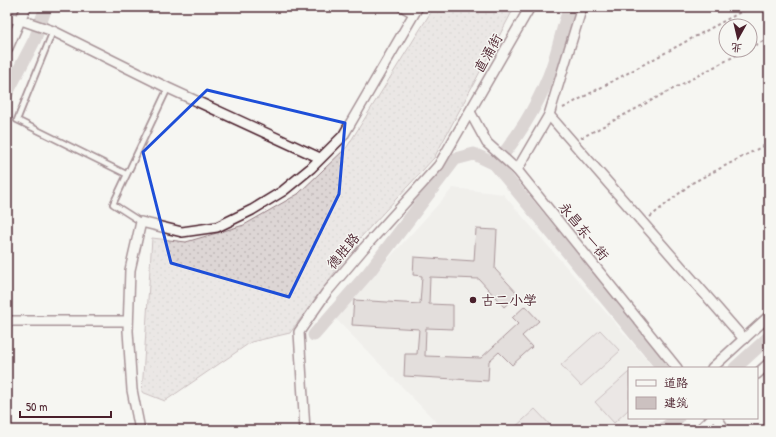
<svg xmlns="http://www.w3.org/2000/svg" width="776" height="437" viewBox="0 0 776 437" font-family="'Patrick Hand','LXGW WenKai TC',sans-serif">
<defs>
<pattern id="grass-dots" width="8" height="8" patternUnits="userSpaceOnUse"><rect width="8" height="8" fill="#ddd6d5"/><path d="M2 2h.1M6 6h.1" fill="none" stroke="#bfb7b7" stroke-width="1.8" stroke-linecap="round"/></pattern>
</defs>
<rect width="100%" height="100%" fill="#f6f6f2"/>
<filter id="ink" filterUnits="userSpaceOnUse"><feTurbulence type="fractalNoise" baseFrequency=".025" numOctaves="2"/><feDisplacementMap in="SourceGraphic" scale="8" xChannelSelector="R" yChannelSelector="G"/><feConvolveMatrix kernelMatrix="1 2 1 2 8 2 1 2 1" color-interpolation-filters="sRGB"/></filter>
<g filter="url(#ink)">
<!-- built -->
<path fill="#e9e6e3" d="M453,188L503,194L654,368H629V418H660L646,430H444L335,318Z"/>
<!-- grass -->
<path fill="url(#grass-dots)" stroke="#947a80" d="M434,7H505L513,10L434,158L360,238L290,333L251,342L165,401L142,392L152,238L186,242L244,225L298,194L347,147Z"/>
<!-- garden -->
<g fill="#ddd6d5" stroke="#947a80">
<path d="M600,330L620,351L581,386L561,365Z"/>
<path d="M629,372V409L614,423L595,402Z"/>
<path d="M535,409L555,430H512Z"/>
</g>
<g fill="none" stroke-linecap="round" stroke-linejoin="round">
<!-- canal -->
<g stroke="#bbadae" stroke-width="13">
<path d="M7,93L35,39L46,7"/>
<path d="M495,164C516,140 536,108 548,78C558,55 561,30 570,7"/>
<path d="M314,335L369,272L455,159L474,154L495,164L663,368"/>
<path d="M735,368L769,337"/>
<path d="M662,430L678,418"/>
</g>
</g>
<!-- building -->
<path fill="#ccc1c0" stroke="#4a1f2b" d="M476,229L497,230L495,269L518,294L504,307L479,279L430,277L429,304L453,305V329L426,328L425,356L481,358L518,324L512,318L525,306L539,321L522,336L532,347L512,365L499,352L489,361L488,381L404,376L405,354H417L419,329L352,325L354,300L420,304L422,276L413,275L414,257L474,261Z"/>
<g fill="none" stroke-linecap="round" stroke-linejoin="round">
<!-- lane casing -->
<g stroke="#4a1f2b" stroke-width="8">
<g id="lane">
<path d="M53,31L17,120L126,174"/>
<path d="M141,222L113,204L168,88"/>
</g>
</g>
<!-- street casing -->
<g stroke="#4a1f2b" stroke-width="12">
<g id="street">
<path d="M403,7L414,13"/>
<path d="M7,17L21,20L53,31L168,88L320,158"/>
<path d="M7,50L26,7"/>
<path d="M470,112L487,143L517,170L677,368"/>
<path d="M549,115L744,339"/>
<path d="M517,170L549,115L582,7"/>
<path d="M7,321H128"/>
<path d="M712,368L769,316"/>
<path d="M757,374L769,363"/>
<path d="M717,418L725,430"/>
<path d="M140,430L132,390L128,331L130,270L141,222L182,232L217,227L252,210L283,191L311,168L343,136L418,7"/>
<path d="M305,430L299,332L326,293L364,248L439,165L530,7"/>
<path d="M699,430L712,418"/>
</g>
</g>
<!-- path -->
<g stroke="#4a1f2b" stroke-width="2" stroke-dasharray="3 3" stroke-linecap="butt">
<path d="M750,48L769,38"/>
<path d="M563,108L750,7"/>
<path d="M581,138L746,50"/>
<path d="M650,217L692,183L769,143"/>
</g>
<!-- lane -->
<use href="#lane" stroke="#f6f6f2" stroke-width="4.5"/>
<!-- street -->
<use href="#street" stroke="#f6f6f2" stroke-width="9"/>
</g>
</g>
<!-- marked area -->
<path d="M0 0H776V437H0ZM207,90L345,123L339,194L289,297L171,263L143,152Z" fill="#f6f6f2" fill-opacity=".55" fill-rule="evenodd"/>
<path fill="none" stroke="#1d4ed8" stroke-width="3" stroke-linejoin="round" d="M207,90L345,123L339,194L289,297L171,263L143,152Z"/>
<!-- markers -->
<circle fill="#4a1f2b" stroke="#f6f6f2" stroke-width="1.5" cx="473" cy="300" r="4"/>
<g text-anchor="middle" stroke-width="3" stroke-linejoin="round" paint-order="stroke">
<!-- street labels -->
<g font-size="14" fill="#4a1f2b" stroke="#f6f6f2">
<text transform="translate(488 53) rotate(-60)" y="5">直涌街</text>
<text transform="translate(584 231) rotate(51)" y="5">永昌东一街</text>
<text transform="translate(343 251) rotate(-50)" y="5">德胜路</text>
</g>
<!-- poi labels -->
<g font-size="14" fill="#4a1f2b" stroke="#f6f6f2" text-anchor="start">
<text x="481" y="305">古二小学</text>
</g>
</g>
<!-- margin -->
<rect width="776" height="437" fill="none" stroke="#f6f6f2" stroke-width="24"/>
<rect x="12" y="12" width="752" height="413" fill="none" stroke="#4a1f2b" stroke-width="1.5" filter="url(#ink)"/>
<!-- legend -->
<rect x="628" y="367" width="130" height="52" fill="#f6f6f2" stroke="#b1a0a2"/>
<rect x="636" y="380" width="20" height="6" fill="#f6f6f2" stroke="#b1a0a2"/>
<text x="664" y="387" font-size="12" fill="#4a1f2b">道路</text>
<rect x="636" y="397" width="20" height="12" fill="#ccc1c0" stroke="#b1a0a2"/>
<text x="664" y="407" font-size="12" fill="#4a1f2b">建筑</text>
<!-- north arrow -->
<g transform="translate(738 38) rotate(188)"><circle r="19" fill="#f6f6f2" stroke="#b1a0a2"/>
<path d="M0-3L7 15L0 10L-7 15Z" fill="#4a1f2b"/>
<text y="-6" font-size="11" font-weight="bold" text-anchor="middle" fill="#4a1f2b">北</text>
</g>
<!-- scale -->
<path d="M20 411v6h91v-6" fill="none" stroke="#4a1f2b" stroke-width="2"/>
<text x="26" y="411" font-size="12" fill="#4a1f2b" stroke="#f6f6f2" stroke-width="3" paint-order="stroke">50 m</text>
</svg>
